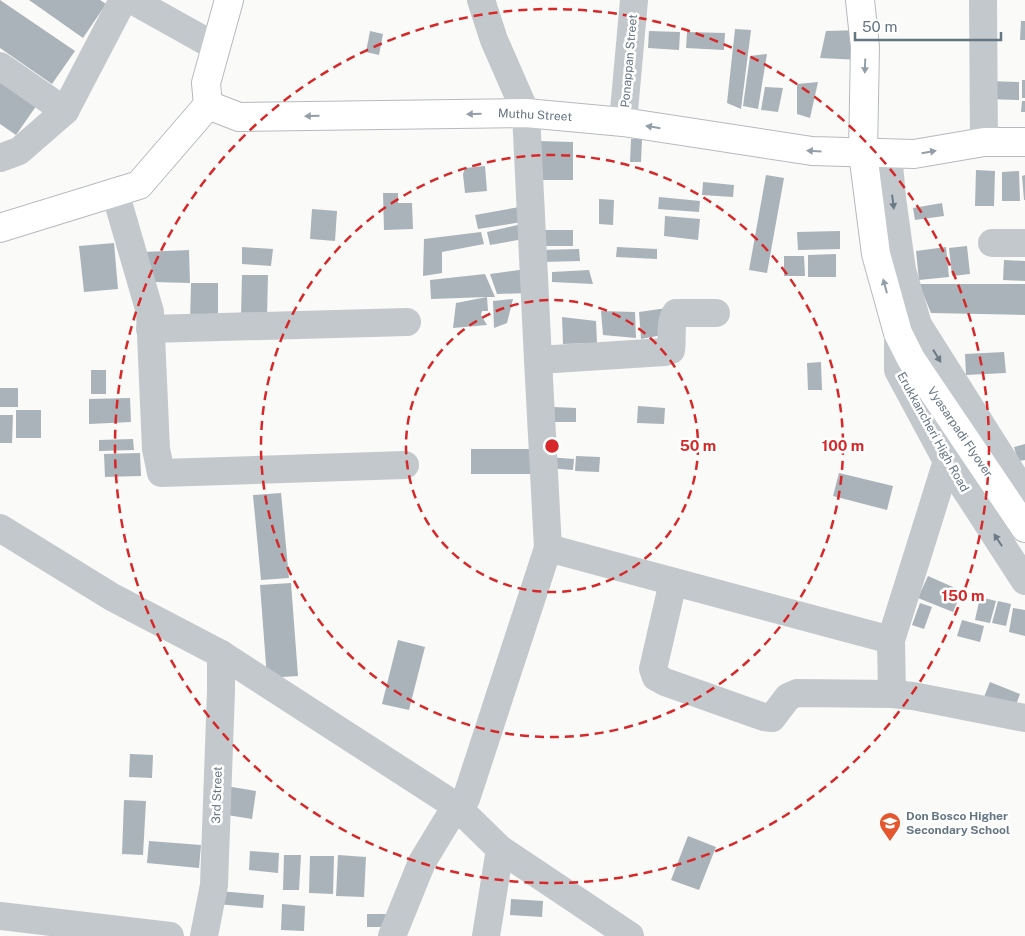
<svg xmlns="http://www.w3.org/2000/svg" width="1025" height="936" viewBox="0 0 1025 936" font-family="'Public Sans',sans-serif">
<rect width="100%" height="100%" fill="#fafaf8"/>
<!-- building -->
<g fill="#aab3b9">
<path d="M0,0L75,51L52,84L0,48Z"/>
<path d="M29,0H100L106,4L83,38Z"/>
<path d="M1021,21H1025V40H1020Z"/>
<path d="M735,29L751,30L741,109L727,103Z"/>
<path d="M861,30V60L820,58L826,31Z"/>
<path d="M370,31L383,34L379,55L366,52Z"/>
<path d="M649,31L680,32L679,50L648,48Z"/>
<path d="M687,32L725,33L724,50L686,48Z"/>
<path d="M767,54L758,109L743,106L750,56Z"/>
<path d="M0,75L39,102L16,135L0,124Z"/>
<rect x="1022" y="80" width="3" height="18"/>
<path d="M988,81L1019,82V100L987,99Z"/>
<path d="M818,82L810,118L797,114V84Z"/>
<path d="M765,87L783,88L778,112L761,110Z"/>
<path d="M1022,101H1025V112H1021Z"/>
<path d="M631,139H642L641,162H630Z"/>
<path d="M538,141L573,142V180H538Z"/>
<path d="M485,166L487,191L465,193L463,174L465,168Z"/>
<path d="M976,170L995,171L994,206H975Z"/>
<path d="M1019,171L1020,201H1002V172Z"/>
<path d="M766,175L784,178L767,273L749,270Z"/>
<path d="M1025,175V200H1024L1022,176Z"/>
<path d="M703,182L734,185L733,197L702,195Z"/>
<path d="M383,193H398V203H412L413,229L384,230Z"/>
<path d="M659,197L700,201L699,212L658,209Z"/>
<path d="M599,199L614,200L613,225L599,224Z"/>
<path d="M942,203L944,216L915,220L913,208Z"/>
<path d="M525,206L528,221L478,229L475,215Z"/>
<path d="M312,209L337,211L335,241L310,239Z"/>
<path d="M665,216L700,219L698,240L664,236Z"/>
<path d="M526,223L529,238L490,245L487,232Z"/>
<rect x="538" y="230" width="35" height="16"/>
<path d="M840,231V249L798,250L797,232Z"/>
<path d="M481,232L484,244L442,252V273L423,276L424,239Z"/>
<path d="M114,243L118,289L84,292L79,246Z"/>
<path d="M967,246L970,274L952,276L949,248Z"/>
<path d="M242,247L273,249L271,266L242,264Z"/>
<path d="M617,247L657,249V259L616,257Z"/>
<path d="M946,247L949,277L919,280L916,251Z"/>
<path d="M579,249L580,261L542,262L541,250Z"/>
<path d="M189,250L190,283L154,282L143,252Z"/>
<path d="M836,254V277H808V255Z"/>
<path d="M784,256H804L805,276H784Z"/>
<path d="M1004,260L1025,261V281L1003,280Z"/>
<path d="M527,269L528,293L497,294L490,274Z"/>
<path d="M589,270L593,284L552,282V272Z"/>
<path d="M485,274L495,297H487L488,311H482L481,315L487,325L453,328L456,303L487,297L431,299L430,280Z"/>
<path d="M242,275H268L267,316H241Z"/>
<path d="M191,283H218V324L190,323Z"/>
<path d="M919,284H1025V315L931,313Z"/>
<path d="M513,299L507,323L494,328L493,301Z"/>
<path d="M667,308L668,334L641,339L639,312Z"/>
<path d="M601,311L635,312L636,338L603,335Z"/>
<path d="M562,317L596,321L597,343L563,344Z"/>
<path d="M1004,352L1006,373L966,375L965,354Z"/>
<path d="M821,362L822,390H808L807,363Z"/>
<rect x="91" y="370" width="15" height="24"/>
<rect x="0" y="388" width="18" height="19"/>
<path d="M130,398L131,422L89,424V399Z"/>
<path d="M638,406L665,408L664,424L637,423Z"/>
<path d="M553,407L576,408V422H553Z"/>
<rect x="16" y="410" width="25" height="28"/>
<path d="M0,415H13L12,443H0Z"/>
<path d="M133,439L134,450L99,451V440Z"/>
<path d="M1025,444V460L1018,461L1014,447Z"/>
<rect x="471" y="449" width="59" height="25"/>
<path d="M140,453L141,476L105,477L104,454Z"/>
<path d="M576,456L600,457L599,472L575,471Z"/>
<path d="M548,457L574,459L573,470L547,468Z"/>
<path d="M839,473L893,486L887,510L833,496Z"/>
<path d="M281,493L289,578L261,580L253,495Z"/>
<path d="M928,576L962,591L953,612L918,598Z"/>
<path d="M291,583L298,676L267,678L260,585Z"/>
<path d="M980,597L996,601L990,623L975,620Z"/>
<path d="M998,601L1011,604L1006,626L992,623Z"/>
<path d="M920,603L932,607L924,629L912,625Z"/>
<path d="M1013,608L1025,610V636L1009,632Z"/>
<path d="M962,620L984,626L980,642L957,636Z"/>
<path d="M398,640L425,647L409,710L382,704Z"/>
<path d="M990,682L1020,694L1013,713L982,702Z"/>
<path d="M130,754L153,755L152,778L129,777Z"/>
<path d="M226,786L256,791L252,819L221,814Z"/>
<path d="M124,800L146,801L143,855L122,854Z"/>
<path d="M688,836L716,847L699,890L671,880Z"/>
<path d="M149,841L201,845L199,868L147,863Z"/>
<path d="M250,851L279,853L278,873L249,870Z"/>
<path d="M284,855H301L299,890H283Z"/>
<path d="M338,855L366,857L364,897L336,896Z"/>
<path d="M310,856H334L333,894L309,893Z"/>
<path d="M219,891L264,895L263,908L217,904Z"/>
<path d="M511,899L543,901L542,917L510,915Z"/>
<path d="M282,904L305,906L304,931L281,930Z"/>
<rect x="367" y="914" width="21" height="13"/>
</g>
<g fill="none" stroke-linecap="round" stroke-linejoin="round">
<!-- major casing -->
<g stroke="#b5babe" stroke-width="30">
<g id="major">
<path d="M860,0L865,47L863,153L876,254L898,333L911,359L1025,528"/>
<path d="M208,105L239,117L526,113L623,122L812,151L914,154L984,142H1025"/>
<path d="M208,105L206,83L229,0"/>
<path d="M0,228L139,185L208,105"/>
</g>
</g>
<!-- minor -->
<g stroke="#c3c8cc" stroke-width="28">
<path d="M132,0L216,47"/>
<path d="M983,0L984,142"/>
<path d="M0,66L65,111L123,0"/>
<path d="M623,122L634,0"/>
<path d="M888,153L892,198L902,270L918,325L1025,494"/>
<path d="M0,158L19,151L65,111"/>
<path d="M115,192L150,312L156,449L161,473L405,465"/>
<path d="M992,243H1025"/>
<path d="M150,329L407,322"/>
<path d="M898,333V370L947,461L1025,581"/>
<path d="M538,360L665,352L671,350C673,337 669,323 676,313H716"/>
<path d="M0,528L112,597L221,654L456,806L500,849L630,936"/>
<path d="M548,548L891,640"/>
<path d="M673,582L653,669L656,677L665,682L764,717L772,718L788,697L797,693L892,694L913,696L1025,718"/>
<path d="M892,694L891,640L947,461"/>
<path d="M0,916L170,936"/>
<path d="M204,936L214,885L221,691V654"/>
<path d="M392,936L422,862L456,806L466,799L548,548L538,360L526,113L494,40L481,0"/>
<path d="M486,936L500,849"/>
</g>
<!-- major -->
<use href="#major" stroke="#fff" stroke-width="28"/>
</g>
<!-- one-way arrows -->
<defs><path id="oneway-solid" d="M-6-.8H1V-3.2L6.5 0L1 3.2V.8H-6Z" transform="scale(1.25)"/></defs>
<g fill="#939fa8">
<use href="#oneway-solid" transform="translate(865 66) rotate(92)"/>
<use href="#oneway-solid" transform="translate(474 114) rotate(179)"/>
<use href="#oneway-solid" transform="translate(312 116) rotate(179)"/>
<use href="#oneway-solid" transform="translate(653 127) rotate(-171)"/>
<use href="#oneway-solid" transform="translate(814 151) rotate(-176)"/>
<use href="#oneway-solid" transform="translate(929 152) rotate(-10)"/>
<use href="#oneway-solid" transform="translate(885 286) rotate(-105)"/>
</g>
<g fill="#6a7a87">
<use href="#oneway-solid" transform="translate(893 202) rotate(83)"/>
<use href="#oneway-solid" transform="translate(937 356) rotate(58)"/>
<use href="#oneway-solid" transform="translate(998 540) rotate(-123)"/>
</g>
<!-- distance rings -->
<g fill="none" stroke="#d62828" stroke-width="2.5" stroke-dasharray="9 6">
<circle cx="552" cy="446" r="146"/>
<circle cx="552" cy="446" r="291"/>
<circle cx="552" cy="446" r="437"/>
</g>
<!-- icons -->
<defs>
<g id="school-pin" transform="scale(1.125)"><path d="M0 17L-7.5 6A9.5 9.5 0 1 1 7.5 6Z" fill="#e4572e" stroke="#fff"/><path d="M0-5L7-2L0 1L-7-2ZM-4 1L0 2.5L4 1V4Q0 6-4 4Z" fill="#fff"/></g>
</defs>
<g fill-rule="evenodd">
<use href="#school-pin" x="890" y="823"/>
</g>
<g text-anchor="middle" stroke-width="5" stroke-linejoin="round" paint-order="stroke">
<!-- street labels -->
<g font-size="12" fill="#657683" stroke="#fff">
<text transform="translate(629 61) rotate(-85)" y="4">Ponappan Street</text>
<text transform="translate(535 115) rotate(3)" y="4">Muthu Street</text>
<text transform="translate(933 432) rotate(61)" y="4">Erukkancheri High Road</text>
<text transform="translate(960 432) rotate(56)" y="4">Vyasarpadi Flyover</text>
<text transform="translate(217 795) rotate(-88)" y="4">3rd Street</text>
</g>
<!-- poi labels -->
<g font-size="12" font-weight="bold" fill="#657683" stroke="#fff" text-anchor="start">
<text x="906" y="820">Don Bosco Higher<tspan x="906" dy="14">Secondary School</tspan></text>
</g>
</g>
<circle cx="552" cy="446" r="8" fill="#d62828" stroke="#fff" stroke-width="2.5"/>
<g font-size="15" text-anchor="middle" font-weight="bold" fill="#d62828" stroke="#fff" stroke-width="5" stroke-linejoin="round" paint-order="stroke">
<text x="698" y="451">50 m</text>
<text x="843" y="451">100 m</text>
<text x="963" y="601">150 m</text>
</g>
<!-- scale -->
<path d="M855 32v8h146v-8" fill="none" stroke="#657683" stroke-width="2.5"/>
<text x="862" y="32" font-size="15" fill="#657683" stroke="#ffffff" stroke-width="4" paint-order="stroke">50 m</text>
</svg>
